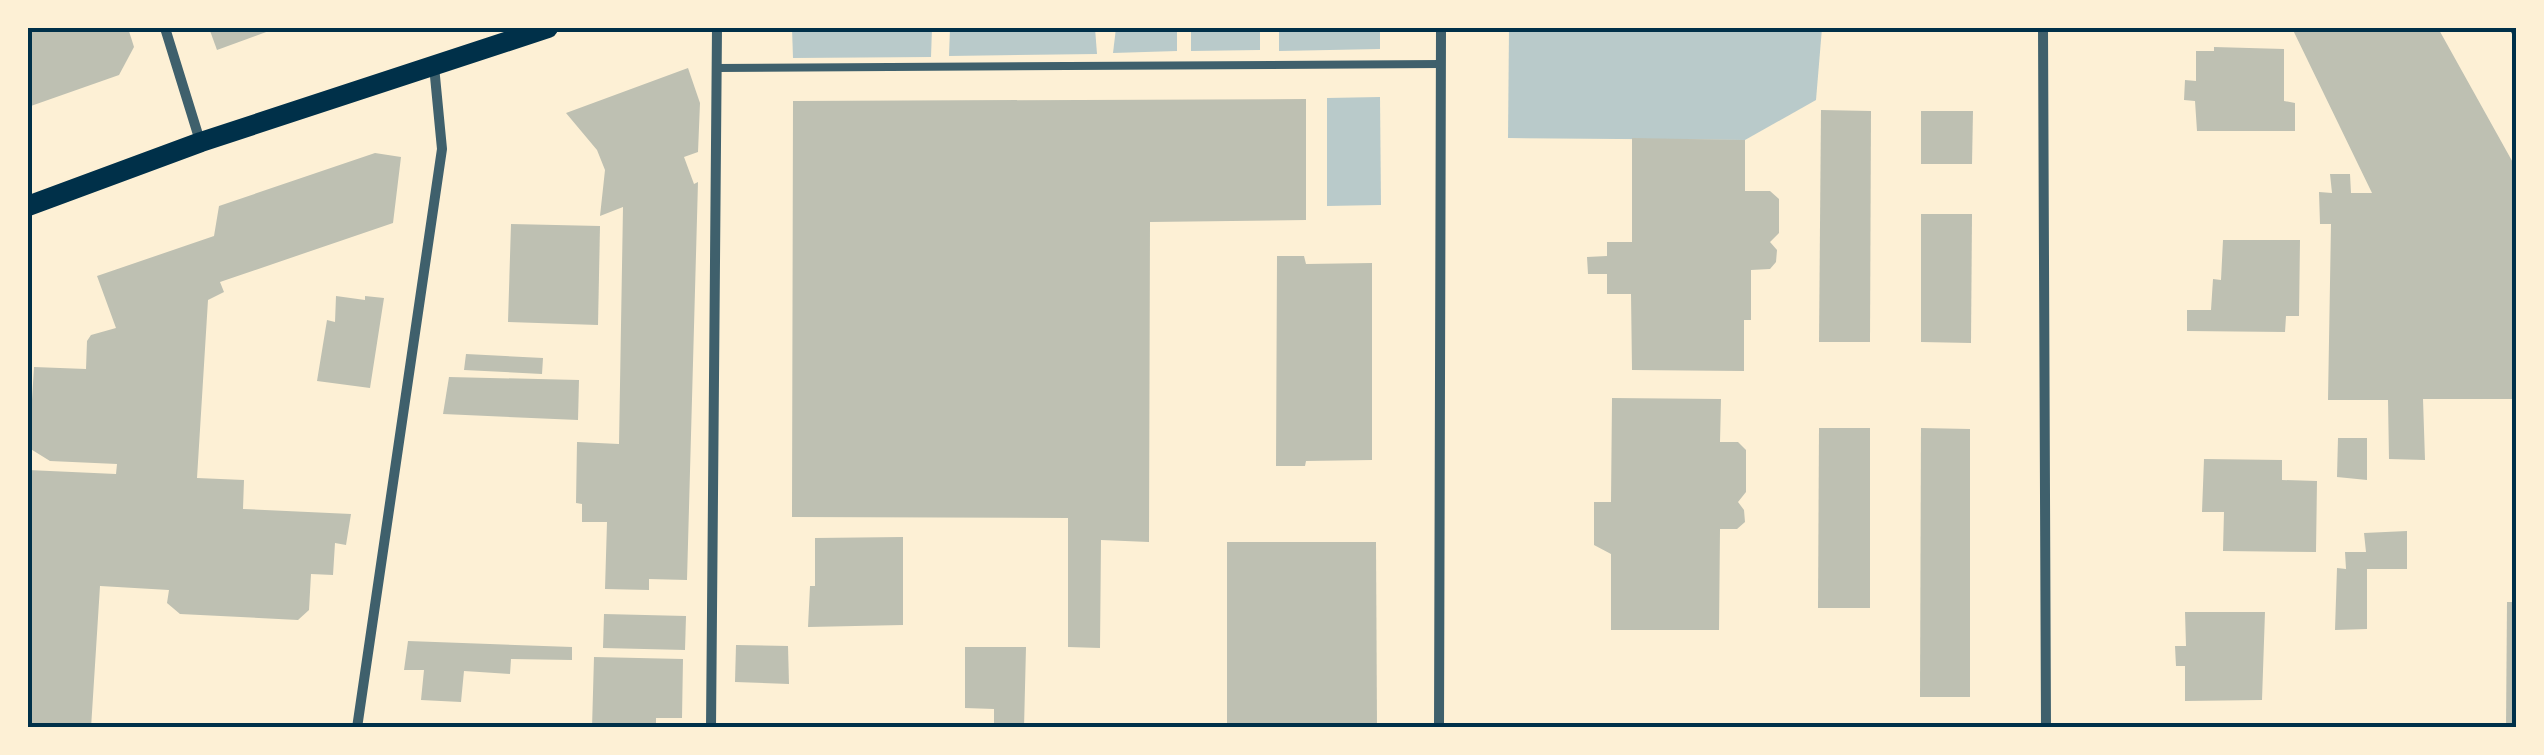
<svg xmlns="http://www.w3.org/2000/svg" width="2544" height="755" viewBox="0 0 2544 755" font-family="'Archivo Narrow',sans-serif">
<rect width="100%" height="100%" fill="#fdf0d5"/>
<!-- green -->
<g fill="#b9caca">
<path d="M792,28H932L931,57L793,58Z"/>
<path d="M950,28H1095L1097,54L949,56Z"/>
<path d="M1116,28H1177V51L1113,53Z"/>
<path d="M1191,28H1260V50L1191,51Z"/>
<path d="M1279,28H1380V49L1279,51Z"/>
<path d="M1509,28H1822L1816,100L1745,140L1508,138Z"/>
<path d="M1380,97L1381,205L1327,206V98Z"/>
</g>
<!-- building -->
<g fill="#bec0b2">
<path d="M28,28H128L134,47L119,75L28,107Z"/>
<path d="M209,28H277L217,50Z"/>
<path d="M2292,28H2438L2516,168V428H2512L2513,399H2423L2425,460L2389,459L2388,400H2328L2331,224H2320L2319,192L2332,193L2330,174H2350L2351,193H2372Z"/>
<path d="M2214,47L2284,49V101L2295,103V131H2197L2195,101L2184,100L2185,80L2196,81V51H2214Z"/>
<path d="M688,68L700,103L698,152L684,157L694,184L698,182L687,580L649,579V590L605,589L607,522H582V504L576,503L577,442L619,444L623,207L600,216L605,170L597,150L566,113Z"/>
<path d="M1306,99V220L1150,222L1149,542L1101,540L1100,648L1068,647V518L792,517L793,101Z"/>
<path d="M1821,110L1871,111L1870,342H1819Z"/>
<path d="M1921,111H1973L1972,164H1921Z"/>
<path d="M1632,138L1745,140V191H1770L1779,199V233L1770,242L1777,250L1776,262L1770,269L1751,270V320H1744V371L1632,370L1631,294H1607V274H1588L1587,257L1607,256V242H1632Z"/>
<path d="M375,153L401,157L393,223L220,282L224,292L208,300L197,478L244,480L243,509L351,514L346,545L335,543L333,575L311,574L309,610L298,620L180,614L167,603L169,590L100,586L91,728H28V470L116,474L117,464L50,461L29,448L34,367L86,369L87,341L91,335L116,328L97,276L214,236L219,206Z"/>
<path d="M1921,214H1972L1971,343L1921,342Z"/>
<path d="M511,224L600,226L598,325L508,322Z"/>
<path d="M2223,240H2300L2299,316H2286L2285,332L2187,331V310H2211L2213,279L2221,280Z"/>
<path d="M1277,256H1304L1306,264L1372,263V460L1306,461L1305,466H1276Z"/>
<path d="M336,296L365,300V296L384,298L370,388L317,381L327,320L335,322Z"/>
<path d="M466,354L543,358L542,374L464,370Z"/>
<path d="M449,377L579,380L578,420L443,414Z"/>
<path d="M1612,398L1721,399L1720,442H1738L1746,450V492L1738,502L1744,510L1745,522L1737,529H1720L1719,630H1611V554L1594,545V502H1611Z"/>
<path d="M1819,428H1870V608H1818Z"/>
<path d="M1921,428L1970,429V697H1920Z"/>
<path d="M2338,438H2367V480L2337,477Z"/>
<path d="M2204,459L2282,460V480L2317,481L2316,552L2223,551L2224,512H2202Z"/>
<path d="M2407,531V569H2367V629L2335,630L2337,568L2346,569L2345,552H2366L2364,533Z"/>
<path d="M903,537V625L808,627L810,586H815V538Z"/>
<path d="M1227,542H1376L1377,728H1227Z"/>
<path d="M2507,602H2516V728H2506Z"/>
<path d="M2185,612H2265L2262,700L2185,701V666H2176L2175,646H2186Z"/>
<path d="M604,614L686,616L685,650L603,648Z"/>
<path d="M408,641L572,647V660L511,659L510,674L464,671L461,702L421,700L424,670H404Z"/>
<path d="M736,645L788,646L789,684L735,682Z"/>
<path d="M965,647H1026L1024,728H994V709L965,708Z"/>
<path d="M594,657L683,659L682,718H656V728H592Z"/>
</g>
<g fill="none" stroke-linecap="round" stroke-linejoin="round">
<!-- service -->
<path stroke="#3f606c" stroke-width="8" d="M716,68L1441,64"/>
<!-- minor -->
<g stroke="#3f606c" stroke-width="10">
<path d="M165,28L200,141"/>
<path d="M2043,28L2046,728"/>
<path d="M2515,28L2516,31"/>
<path d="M357,728L442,149L434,66"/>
<path d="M711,728L717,28"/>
<path d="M1439,728L1441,28"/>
</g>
<!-- secondary -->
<path stroke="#003049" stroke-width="20" d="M28,206L201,142L548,28"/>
</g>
<!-- border -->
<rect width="2544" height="755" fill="none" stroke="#fdf0d5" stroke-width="60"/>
<rect x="30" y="30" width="2484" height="695" fill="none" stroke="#003049" stroke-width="4"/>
</svg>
